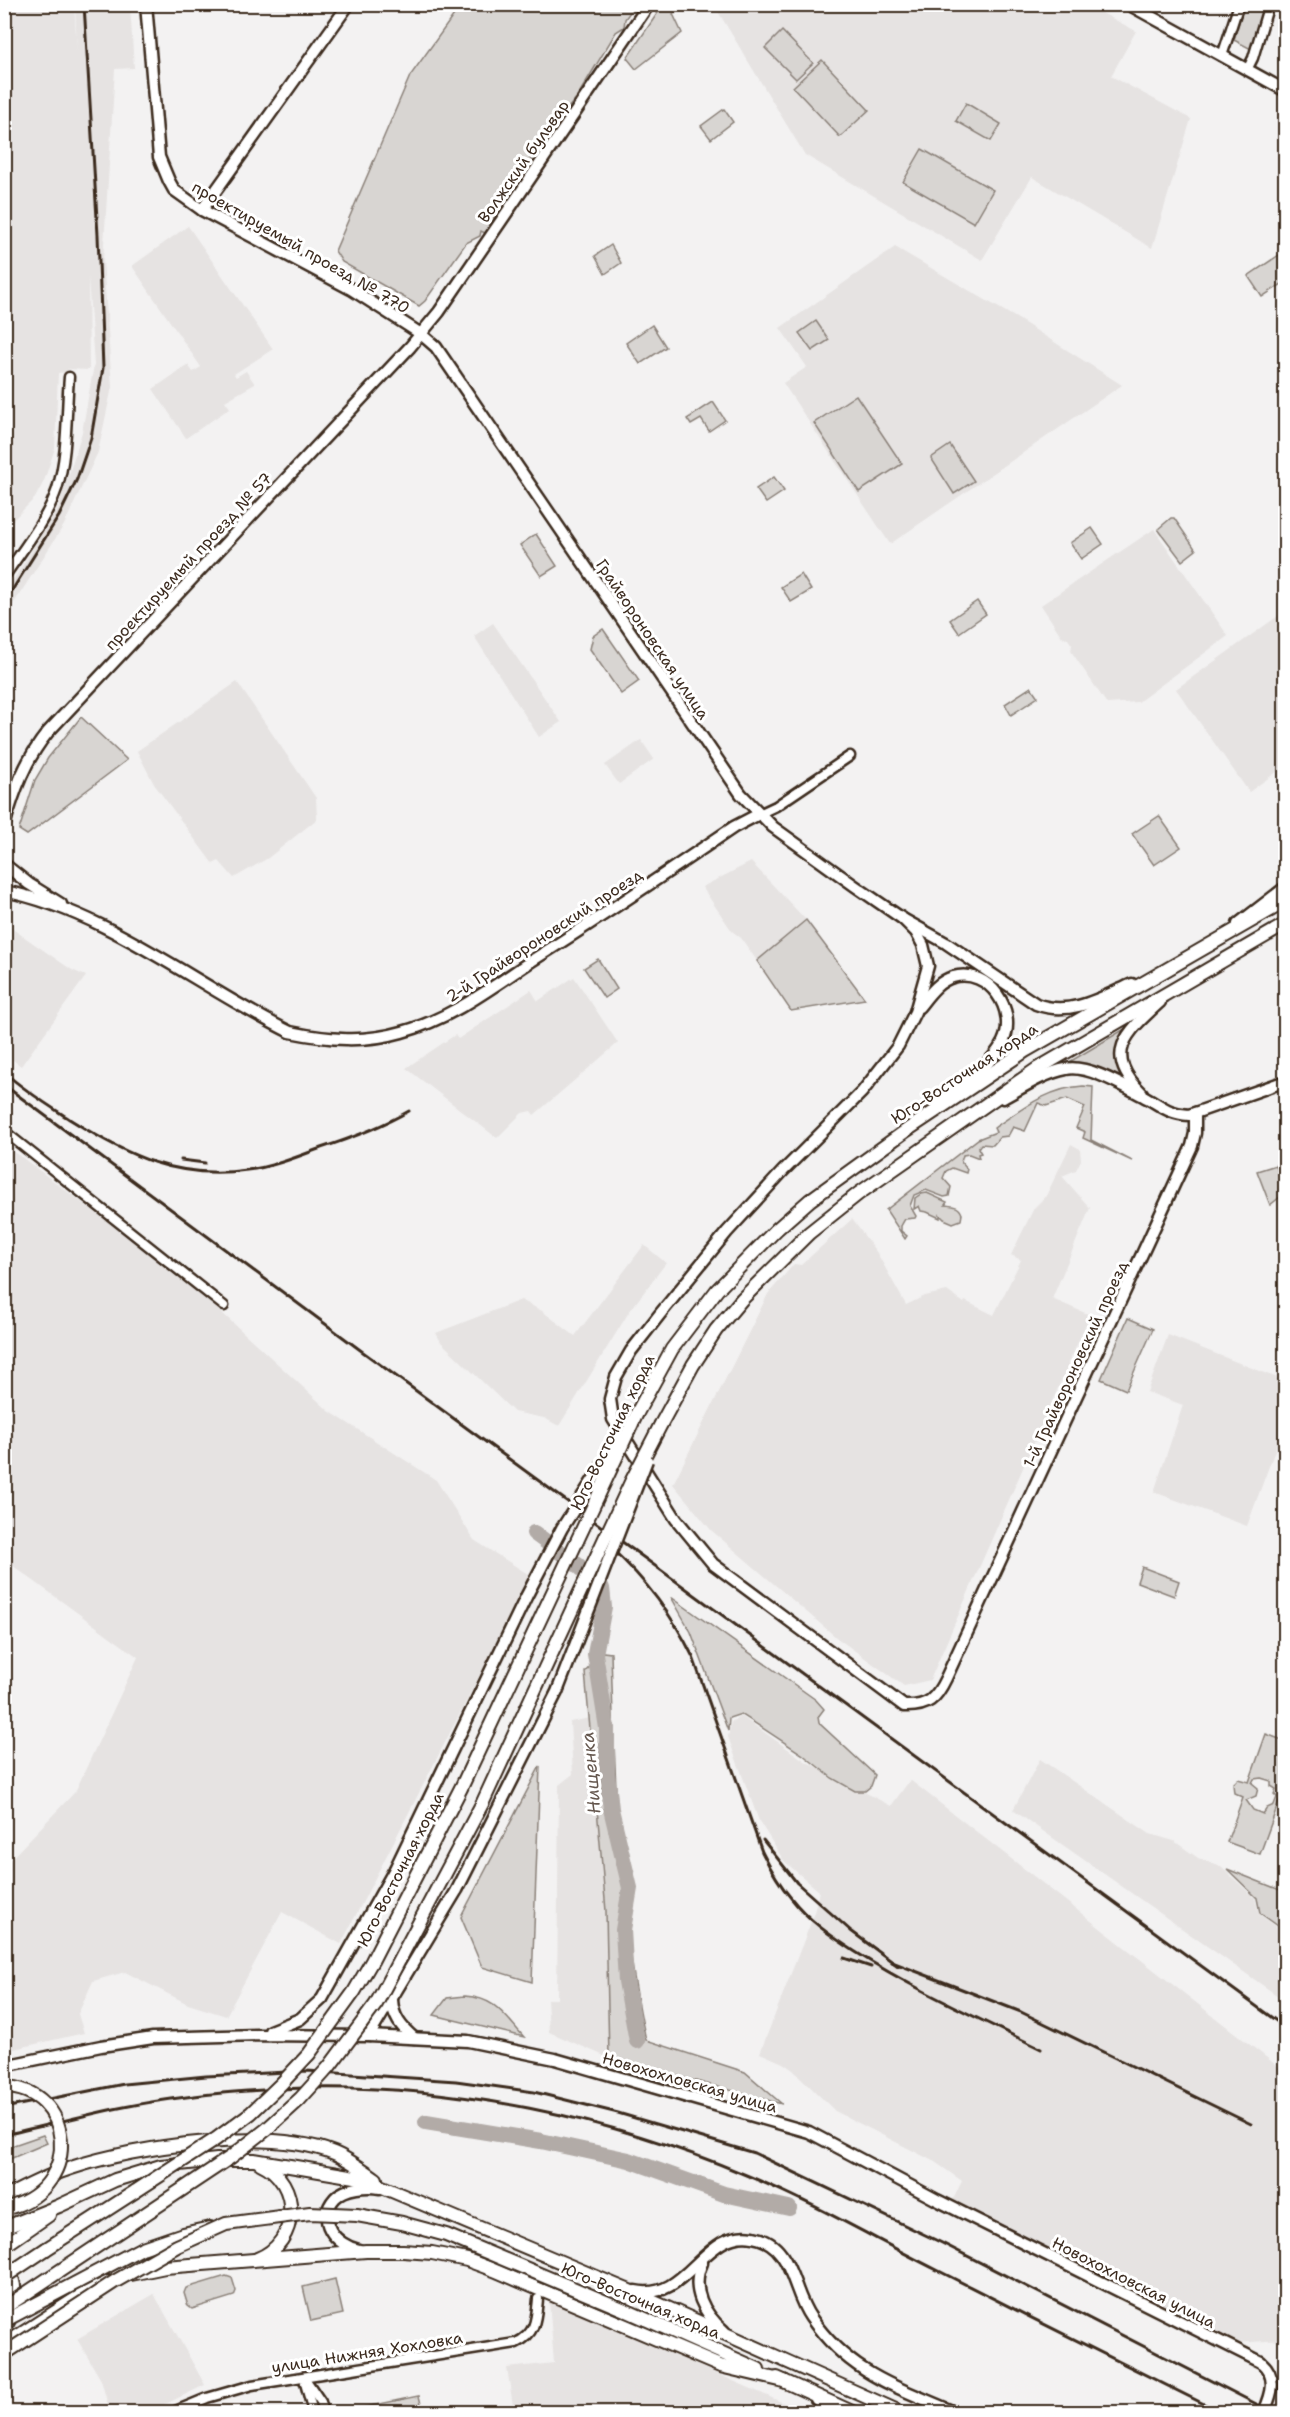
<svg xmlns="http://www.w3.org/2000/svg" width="1290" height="2417" viewBox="0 0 1290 2417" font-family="'Shantell Sans',sans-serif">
<rect width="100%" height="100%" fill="#f3f2f2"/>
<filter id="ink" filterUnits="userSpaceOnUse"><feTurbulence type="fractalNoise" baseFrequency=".0167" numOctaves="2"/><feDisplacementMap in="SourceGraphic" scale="12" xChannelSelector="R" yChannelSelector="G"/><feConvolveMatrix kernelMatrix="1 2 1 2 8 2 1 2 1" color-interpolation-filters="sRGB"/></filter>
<g filter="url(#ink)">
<!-- built -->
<g fill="#e6e3e2">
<path d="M5,4L74,5L77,50L75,5H130L134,68L115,69L103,260L112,387L98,452L64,525L5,617V593L58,509L82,432L94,365L88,277L89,370L68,369V372L58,373L55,448L44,481L35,498L5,528Z"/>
<path d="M714,5H1087L1136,31L1111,76L1191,119L1152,248L1032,177L982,260L805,155Z"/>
<path d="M188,226L273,349L234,374L236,377L246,371L255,384L225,401L230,408L186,438L153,389L188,365L193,372L201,367L132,266Z"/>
<path d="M895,247L1018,319L1122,385L890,544L783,383L807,367L780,328Z"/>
<path d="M1154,529L1228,636L1138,702L1107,704L1071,651L1072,645L1068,639L1062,637L1041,605Z"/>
<path d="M1285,611V766L1249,792L1176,689Z"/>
<path d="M493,623L561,722L539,737L474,636Z"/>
<path d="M237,682L316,798L317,819L268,858L234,878L219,861L213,864L154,784L137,751Z"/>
<path d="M641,740L654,759L619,784L605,765Z"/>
<path d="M751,862L806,920L757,961L741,938L732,931L702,887Z"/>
<path d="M7,925L72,970L86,976L21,1066L5,1054L4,927Z"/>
<path d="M574,977L618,1043L534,1115L531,1111L522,1113L497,1138L406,1068L455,1035L458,1039L531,990L538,1001Z"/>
<path d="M4,1144L139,1245L221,1312L329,1411L436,1480L474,1540L531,1576L341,1944L282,1912L226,2016L188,2004L125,1972L93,1981L78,2014L84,2033L5,2051V1865L75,1792L138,1657L5,1560Z"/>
<path d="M1071,1144L1080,1149L1081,1160L1076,1170L1062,1176L1090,1208L1052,1299L1090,1315L930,1680L904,1686L837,1638L711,1530L673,1484L768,1294L794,1264L801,1265L852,1219L877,1253L906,1305L925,1296L947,1291L964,1303L965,1301L994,1315L1021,1260L1011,1255L1034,1208L1046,1196Z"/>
<path d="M644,1245L666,1263L629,1312L559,1426L544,1418L514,1412L441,1342L436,1333L521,1300L542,1311L575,1336Z"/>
<path d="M1168,1335L1285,1381V1423L1247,1526L1154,1492L1183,1405L1147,1392Z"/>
<path d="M741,1716L805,1761L891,1806L910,1780L1285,2072V2340L1234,2343L951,2204L962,2181L935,2162L835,2111L793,2070L783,2063L760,2053L813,1917L819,1891L784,1861L759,1821L728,1737L731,1722Z"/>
<path d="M590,1718L606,1911L609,2058L549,2032L547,1999H557L559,1785L573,1774L570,1722Z"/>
<path d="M1040,1759L1150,1834L1174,1841L1198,1858L1221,1867L1255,1898L1259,1914L1285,1933V2001L1013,1810Z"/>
<path d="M154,2294L205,2385L149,2412H110L101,2380L77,2339Z"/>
<path d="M549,2300L722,2376L804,2412H514L507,2368L554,2363Z"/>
</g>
<!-- green -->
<g fill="#d8d5d2" stroke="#8a8078" stroke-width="1.5" fill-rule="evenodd">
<path d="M1244,4L1263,5L1251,49L1234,40Z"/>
<path d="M461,5H635L625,19L624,27L616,32L577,97L568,108L565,120L550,137L543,139L530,158L533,165C524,173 504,193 500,204C495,216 493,223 485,233L481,231L480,236L466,243L425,301L419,306L342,262L335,251L410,76Z"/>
<path d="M663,5H684L673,14L682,33L636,69L627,58Z"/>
<path d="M782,31L813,63L796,79L765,48Z"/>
<path d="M822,60L869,110L840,137L793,87Z"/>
<path d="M966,103L1001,124L991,141L956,121Z"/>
<path d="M724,109L733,122L711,139L701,126Z"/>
<path d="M922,149L993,190L974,223L903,182Z"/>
<path d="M611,245L621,263L605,274L595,256Z"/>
<path d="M1282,253L1285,258V282L1262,297L1248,276Z"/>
<path d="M816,321L829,340L812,351L799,333Z"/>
<path d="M652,325L666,347L640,364L626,343Z"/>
<path d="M856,395L902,464L859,492L814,423Z"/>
<path d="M713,402L725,420L709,431L701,419L691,425L687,419Z"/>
<path d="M950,445L974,481L954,494L931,458Z"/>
<path d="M774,477L784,491L766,503L756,489Z"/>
<path d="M1171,518H1174L1196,550L1182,561L1158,529Z"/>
<path d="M1092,528L1103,544L1081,559L1070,543Z"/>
<path d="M536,534L557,566L541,576L520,545Z"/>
<path d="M801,574L811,590L791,602L781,587Z"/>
<path d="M977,601L986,614L959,633L950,620Z"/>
<path d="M603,629L639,681L621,694L590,649L593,636Z"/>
<path d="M1031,687L1038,697L1011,715L1005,704Z"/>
<path d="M81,717L127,760L27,835L19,830L35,780L48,758Z"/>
<path d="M1159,816L1181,847L1154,865L1132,834Z"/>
<path d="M806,920L865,999L791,1011L757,961Z"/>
<path d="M598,959L617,989L604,998L584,968Z"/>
<path d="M1123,1030C1117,1048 1114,1061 1121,1079L1087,1066L1066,1064Z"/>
<path d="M1083,1086L1093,1087L1091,1140L1132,1161L1083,1138L1085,1132L1076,1128L1085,1107L1067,1099L1046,1106L1038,1103L1025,1131L1013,1127L1008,1136L1000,1137L993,1145L981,1144L978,1148L981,1153L978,1154L979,1158L969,1154L963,1155L961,1162L967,1169L966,1173L952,1168L946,1171L943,1178L951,1187L949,1196L944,1197L926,1190L914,1195L910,1206L916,1216L915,1218L905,1219L901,1226V1231L907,1236L905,1239L886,1210L978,1139L996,1132L994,1128C1022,1109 1048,1088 1083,1086Z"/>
<path d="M1276,1165L1285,1193L1270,1205L1257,1171Z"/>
<path d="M927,1193L947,1202L945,1205C952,1206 959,1205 962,1214L961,1220L953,1223L944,1219L940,1215V1218L927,1212L921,1211L919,1206L914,1209L915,1198L921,1194Z"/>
<path d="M1128,1318L1153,1329L1126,1390L1101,1379Z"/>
<path d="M1142,1567L1179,1581L1174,1596L1137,1582Z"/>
<path d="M671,1597L816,1700L824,1709L818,1717L819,1723L875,1775L871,1786L865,1791H855L832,1778L802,1754L741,1714L729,1718L728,1731L691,1632Z"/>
<path d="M603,1652L611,1653C615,1782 618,1914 646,2040L745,2072L782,2104L609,2058L606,1911L585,1672Z"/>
<path d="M1266,1734L1285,1741V1785L1260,1854L1227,1842L1243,1797L1234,1793L1233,1784L1238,1779L1249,1782ZM1261,1778L1271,1781V1786L1276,1789L1274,1794L1277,1797L1274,1805L1267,1808L1263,1814L1253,1810L1246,1800L1256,1796L1258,1788L1252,1783L1254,1779Z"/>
<path d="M540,1766L532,1982L482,1967L461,1917Z"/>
<path d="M1227,1869L1285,1892V1931L1260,1913L1257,1898Z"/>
<path d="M465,1996C496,1998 504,2015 524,2037L434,2015L447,1998Z"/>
<path d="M43,2135L47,2143L5,2161V2148Z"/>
<path d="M226,2276L232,2278L236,2291L234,2296L192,2309L188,2306L184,2293L186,2288Z"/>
<path d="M335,2279L343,2314L311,2321L303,2287Z"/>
<path d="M419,2396L423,2412H366L365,2407Z"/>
</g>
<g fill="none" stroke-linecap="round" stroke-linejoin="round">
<!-- river -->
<g stroke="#b2aba7" stroke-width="16">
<path d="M534,1533L579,1566L602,1588L604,1607L595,1654L607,1728V1773L611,1809L630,1888L623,1930L626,1981L637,2041"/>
<path d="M426,2122L541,2141L629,2160L724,2194L789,2208"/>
</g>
<!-- minor casing -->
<g stroke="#3b2a1e" stroke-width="13">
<g id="minor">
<path d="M1222,56L1239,4"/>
<path d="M1247,70L1253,58L1269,4"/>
<path d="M4,577C23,549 46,521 57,489C68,454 66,413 69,377"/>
<path d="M759,814L776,806L850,756"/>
<path d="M4,1131L224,1306"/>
<path d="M304,2377L321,2402L324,2412"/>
<path d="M305,2383L313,2412"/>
<path d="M173,2412L207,2398L252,2385L516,2343C536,2334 536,2319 538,2299"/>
</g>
</g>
<!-- tertiary casing -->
<g stroke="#3b2a1e" stroke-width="15">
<g id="tertiary">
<path d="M146,4L159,157L169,181L174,190L202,210L351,289L421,334"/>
<path d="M1128,4L1286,91"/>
<path d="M202,210L349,4"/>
<path d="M392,2000C393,2017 401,2027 414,2038"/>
<path d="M270,2031L300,2019L322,1999L395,1869"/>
<path d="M369,2036L457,1890"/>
<path d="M4,2066L101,2046L153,2038L258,2035L369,2036L468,2041L555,2059L809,2132L937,2200L1261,2362C1278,2377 1272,2394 1264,2412"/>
<path d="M359,2250C335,2245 315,2220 335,2198C345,2187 367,2186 380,2188"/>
<path d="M702,2263C690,2289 704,2314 724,2331"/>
<path d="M635,2291C688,2303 703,2228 753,2237C794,2244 791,2291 811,2318C850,2374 895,2386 954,2412"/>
<path d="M816,2399L832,2412"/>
</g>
</g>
<!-- secondary casing -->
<g stroke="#3b2a1e" stroke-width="15">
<g id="secondary">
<path d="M421,334L436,347L741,794L773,827L855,886L903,919L946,943L1036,1004C1070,1017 1101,998 1132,984"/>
<path d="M4,826C14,791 25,760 48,732L410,347L439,312L649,4"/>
<path d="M4,864L29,884L61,904"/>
<path d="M4,891C107,911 198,987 290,1032C329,1040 364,1043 402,1032C451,1019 492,987 533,960C601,917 668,872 734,827L759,814"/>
<path d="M903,919L916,932L923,945L928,966L915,1012L898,1046L862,1092L783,1171L727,1232L660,1314L631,1351L616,1377L610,1399L613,1419L676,1519L713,1564L904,1706C928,1707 936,1699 946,1678L1192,1146L1195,1133V1113"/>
<path d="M1238,924L1286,887"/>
<path d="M919,1007C928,996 938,981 953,977C989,967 1018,1011 1003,1042C990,1068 958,1087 936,1105"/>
<path d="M1142,1093C1102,1054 1126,1033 1160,1002"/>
<path d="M1003,1098C1022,1088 1044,1073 1066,1069C1088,1064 1127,1088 1147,1098C1163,1107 1170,1114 1189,1115L1286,1081"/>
</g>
</g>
<!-- primary casing -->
<g stroke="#3b2a1e" stroke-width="16">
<g id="primary">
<path d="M637,1413L672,1349L717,1290L777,1229L810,1200L907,1130L1025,1051L1286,901"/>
<path d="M661,1424L693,1365L716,1330L742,1299L809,1233L858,1194L1037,1069L1286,924"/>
<path d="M4,2198C26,2187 48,2175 71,2168C138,2146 267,2127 334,2153C349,2159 363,2170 376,2179"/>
<path d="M4,2228L59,2206L115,2180L161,2166L217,2160H254L361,2178L625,2289L900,2412"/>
<path d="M4,2246L49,2215"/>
<path d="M142,2248L183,2234L210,2228"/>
<path d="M46,2249L136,2191"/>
<path d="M257,2259C300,2243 302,2182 260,2163"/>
<path d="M4,2261C19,2282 17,2308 4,2330"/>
<path d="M131,2274L165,2267L366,2251H403L432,2253L467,2260L494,2270L720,2366L784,2381"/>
<path d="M625,2310L758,2369"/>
<path d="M4,2345L80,2296L109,2282"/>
<path d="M777,2378L852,2412"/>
</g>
</g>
<!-- minor -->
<use href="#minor" stroke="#fff" stroke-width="8"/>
<!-- tertiary -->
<use href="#tertiary" stroke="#fff" stroke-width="10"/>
<!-- secondary -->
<use href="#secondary" stroke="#fff" stroke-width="10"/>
<!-- primary -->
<use href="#primary" stroke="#fff" stroke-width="12"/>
<!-- rail -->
<g stroke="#3b2a1e" stroke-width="3">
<path d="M4,603L59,516L77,479L91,438L103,368L98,235L84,4"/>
<path d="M4,1072C25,1091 48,1105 71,1120C128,1156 177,1180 247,1170C272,1167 297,1157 321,1148C352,1138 381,1127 409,1111"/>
<path d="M4,1085L363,1352L1286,2028"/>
<path d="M181,1160L205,1163"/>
<path d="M611,1548C646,1580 672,1614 693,1657L762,1852C770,1868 779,1884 791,1898C808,1920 831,1936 854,1951C913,1989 978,2018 1041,2049"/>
<path d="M763,1840L797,1883L851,1931L898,1966"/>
<path d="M844,1958L871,1967"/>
<path d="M892,1962L1021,2012L1251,2124"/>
<path d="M4,2108L124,2084L206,2076L307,2071L456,2081L534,2092L618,2113L754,2153L942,2243L1272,2412"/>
<path d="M4,2135C44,2126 84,2115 124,2107C183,2095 244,2090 304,2088C453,2084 609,2117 746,2175C812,2202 873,2238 937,2270C1031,2318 1126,2365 1220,2412"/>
</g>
<!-- tertiary-bridge casing -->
<g stroke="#3b2a1e" stroke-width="15" stroke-linecap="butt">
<g id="tertiary-bridge">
<path d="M395,1869L527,1595L562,1528L620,1438"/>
<path d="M457,1890L557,1692L647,1460"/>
</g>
</g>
<!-- primary-bridge casing -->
<g stroke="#3b2a1e" stroke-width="16" stroke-linecap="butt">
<g id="primary-bridge">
<path d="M4,2087C72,2088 85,2185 11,2207"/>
<path d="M136,2191L216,2139L251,2113L281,2084L309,2054L354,1992L372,1961L461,1788L637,1413"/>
<path d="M4,2277L46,2249"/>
<path d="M4,2308L231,2157L267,2129L300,2099L329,2067L376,2004L483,1802L631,1482L661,1424"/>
<path d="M4,2321L142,2248"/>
<path d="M4,2354L114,2282L177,2246L226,2224L310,2213L357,2215L402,2223L446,2235L625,2310"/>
</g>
</g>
<!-- tertiary-bridge -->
<use href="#tertiary-bridge" stroke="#fff" stroke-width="10"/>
<!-- primary-bridge -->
<use href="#primary-bridge" stroke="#fff" stroke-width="12"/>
</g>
</g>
<g text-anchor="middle" stroke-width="6" stroke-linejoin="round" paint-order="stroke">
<!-- street labels -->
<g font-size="16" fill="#3b2a1e" stroke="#fff">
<text transform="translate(523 161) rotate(-55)" y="6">Волжский бульвар</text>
<text transform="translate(301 247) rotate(30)" y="6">проектируемый проезд № 770</text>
<text transform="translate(188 561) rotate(-47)" y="6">проектируемый проезд № 57</text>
<text transform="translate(653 639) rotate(56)" y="6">Грайвороновская улица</text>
<text transform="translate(544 935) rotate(-33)" y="6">2-й Грайвороновский проезд</text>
<text transform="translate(964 1073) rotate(-33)" y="6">Юго-Восточная хорда</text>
<text transform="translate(1075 1364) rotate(-65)" y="6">1-й Грайвороновский проезд</text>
<text transform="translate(612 1432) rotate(-64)" y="6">Юго-Восточная хорда</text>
<text transform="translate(400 1869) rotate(-63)" y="6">Юго-Восточная хорда</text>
<text transform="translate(690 2082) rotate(16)" y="6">Новохохловская улица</text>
<text transform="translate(1134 2282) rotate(27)" y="6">Новохохловская улица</text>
<text transform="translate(641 2300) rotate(23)" y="6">Юго-Восточная хорда</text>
<text transform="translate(367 2352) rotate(-9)" y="6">улица Нижняя Хохловка</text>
</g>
<!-- water labels -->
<g font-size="18" font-style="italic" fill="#65574e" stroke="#fff">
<text transform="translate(591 1773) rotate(-95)" y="6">Нищенка</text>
</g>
</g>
<!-- margin -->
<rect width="1290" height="2417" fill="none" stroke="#fff" stroke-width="24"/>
<rect x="12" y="12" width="1266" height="2393" fill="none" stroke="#3b2a1e" stroke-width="2" filter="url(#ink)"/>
</svg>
